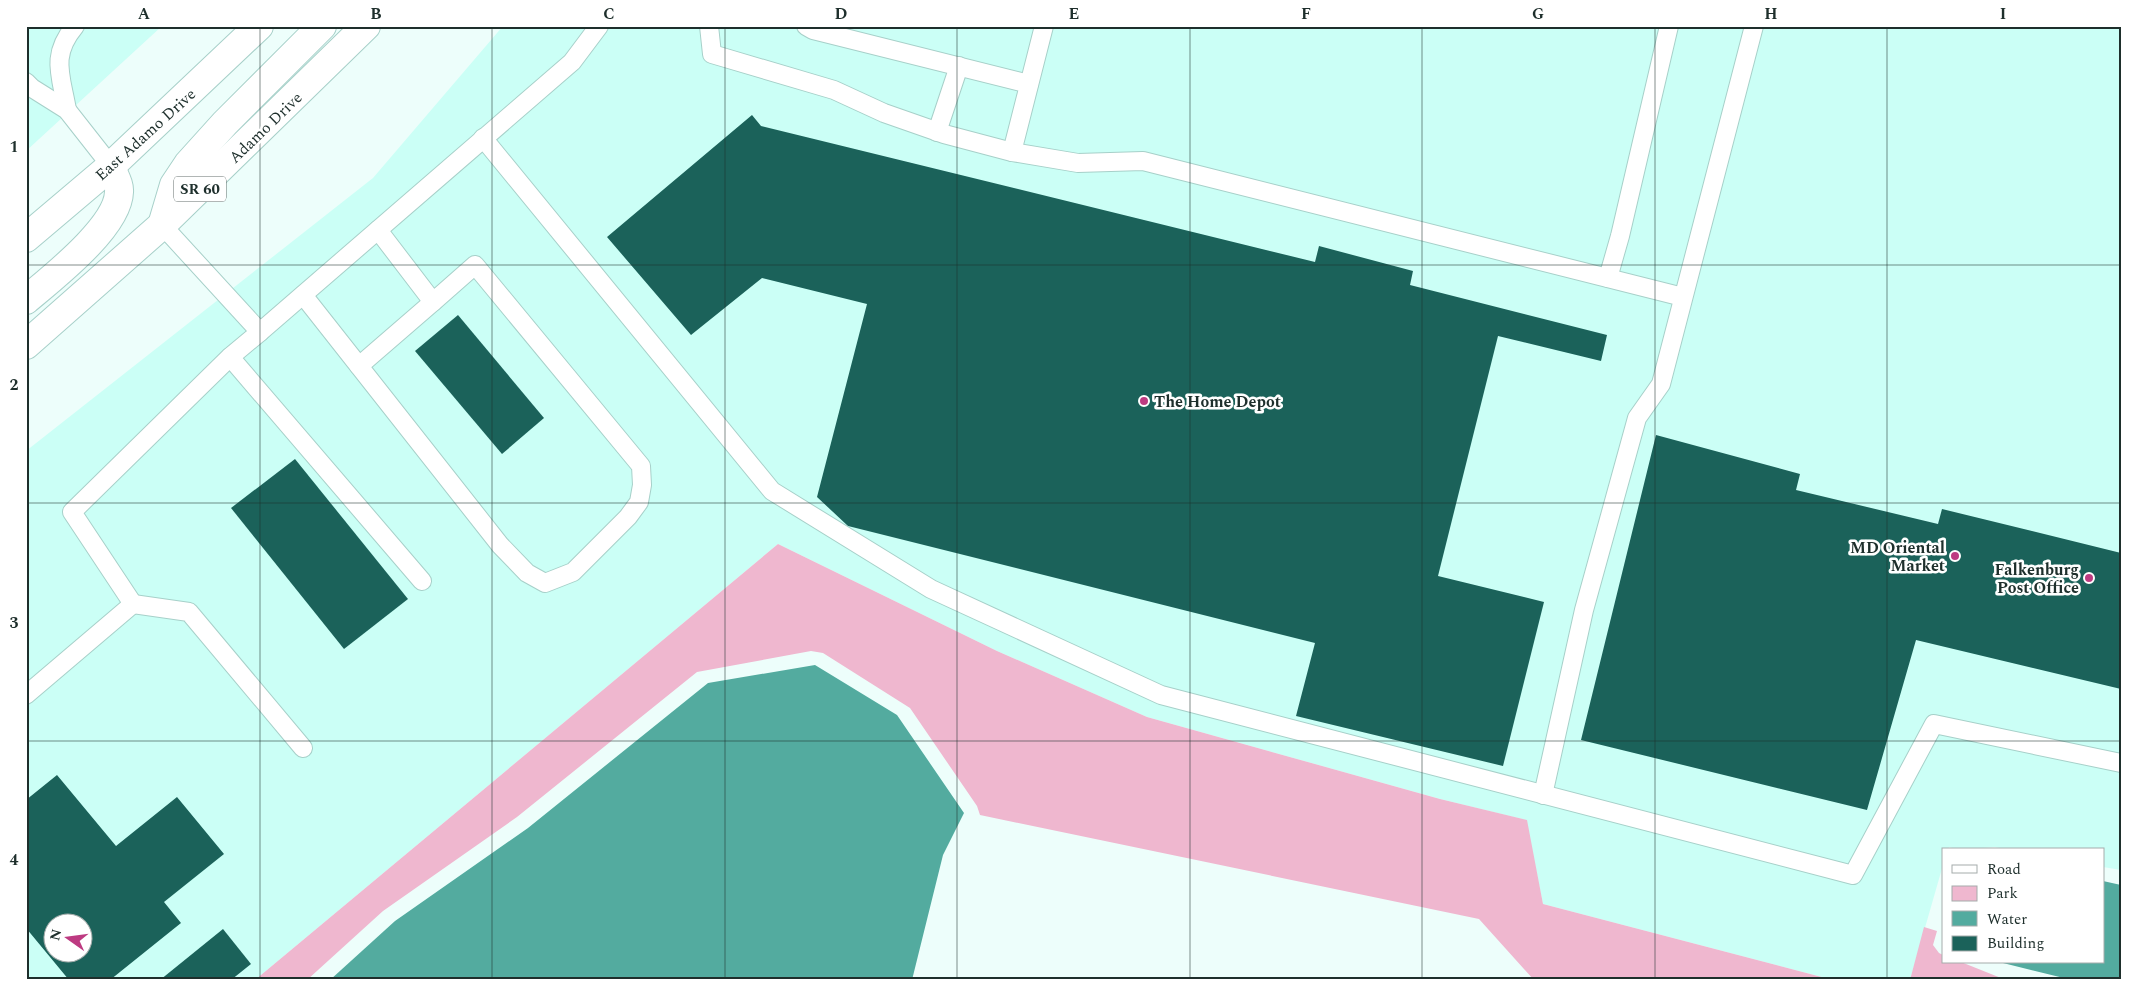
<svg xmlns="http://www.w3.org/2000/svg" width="2147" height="1006" viewBox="0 0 2147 1006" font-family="Spectral,serif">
<rect width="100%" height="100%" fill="#edfefb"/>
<!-- built -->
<g fill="#cbfff6" fill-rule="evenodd">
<path d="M26,26H162L26,151Z"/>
<path d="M503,26H2121V870L2103,867V850H2008L1995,847L1960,850L1949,847L1948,850H1943V865L1910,980H1833L1543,904L1526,820L1440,799L1147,717L997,651L778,544L255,980H26V451L373,178ZM52,924H82V954H52Z"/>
</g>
<!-- green -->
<g fill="#efb7cf">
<path d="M778,544L997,651L1147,717L1440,799L1527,820L1543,904L1833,980H1534L1479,919L980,815L977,806L910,708L823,653L811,651L697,672L517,817L383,911L307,980H255Z"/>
<path d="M1924,927L1937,931L1933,945L1939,953L1943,955V962H1961L2006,980H1910Z"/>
</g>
<!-- water -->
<g fill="#53ab9f">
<path d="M815,665L897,715L964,813L943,855L912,980H330L395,921L528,828L708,683Z"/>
<path d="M2103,881L2121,885V980H2072L1999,962H2103Z"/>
</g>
<!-- building -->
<g fill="#1b625a" fill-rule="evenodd">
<path d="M752,115L761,126L1315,262L1319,246L1413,271L1410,285L1607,335L1601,361L1498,336L1438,576L1544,602L1503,766L1296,716L1315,643L848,526L817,497L867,304L762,278L691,335L607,237Z"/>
<path d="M458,315L544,418L502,454L415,351Z"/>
<path d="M1656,435L1800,474L1796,490L1938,524L1942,509L2121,553V689L1916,640L1867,810L1581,740Z"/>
<path d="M295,459L408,599L344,649L231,508Z"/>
<path d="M57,775L116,846L177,797L224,854L164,902L181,923L110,980H69L26,928V800ZM52,924H82V954H52Z"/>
<path d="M223,929L251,964L231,980H160Z"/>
</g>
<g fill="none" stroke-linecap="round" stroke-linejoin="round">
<!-- service casing -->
<g stroke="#a7d0c9" stroke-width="20">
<g id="service">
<path d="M709,26L712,54L834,90L884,113L944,134L1012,152L1078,163L1143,161L1683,297"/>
<path d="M806,26L813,30L1029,84"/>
<path d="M26,82L32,88L67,110L111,166"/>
<path d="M67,110C61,75 50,56 75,26"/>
<path d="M937,132L959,66"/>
<path d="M483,138L772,491L931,589L1161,695L1853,875L1934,724L2121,763"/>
<path d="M1012,152L1044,26"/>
<path d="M1608,278L1620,236L1669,26"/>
<path d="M303,295L500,545L527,573L545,583L573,572L628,517L639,502L642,485L641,466L475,265L433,302L378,230"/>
<path d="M260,332L572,62L599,26"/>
<path d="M230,357L422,581"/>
<path d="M359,366L433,302"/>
<path d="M133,604L189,612L303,748"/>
<path d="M26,695L133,604L72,512L230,357L260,332L162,225"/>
<path d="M1543,795L1584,610L1637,418L1661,384L1754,26"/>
</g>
</g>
<!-- primary casing -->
<g stroke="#a7d0c9" stroke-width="30">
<g id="primary">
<path d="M163,222L174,185L188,164L225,123L322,26"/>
<path d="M26,238L111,166L259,26"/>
<path d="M26,300C52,278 118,227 119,192C120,184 113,174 111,166"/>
<path d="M26,345L162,225L366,26"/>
</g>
</g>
<!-- service -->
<use href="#service" stroke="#fff" stroke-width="18"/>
<!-- primary -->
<use href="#primary" stroke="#fff" stroke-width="28"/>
</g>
<!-- grid -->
<path fill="none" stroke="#1e2f2c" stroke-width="1" stroke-opacity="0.55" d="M260,26V980M492,26V980M725,26V980M957,26V980M1190,26V980M1422,26V980M1655,26V980M1887,26V980M26,265H2121M26,503H2121M26,741H2121"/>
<!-- markers -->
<g fill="#bd3a81" stroke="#fff" stroke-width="2">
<circle cx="1144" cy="401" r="5"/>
<circle cx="1955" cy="556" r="5"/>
<circle cx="2089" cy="578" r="5"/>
</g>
<g text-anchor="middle" stroke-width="5" stroke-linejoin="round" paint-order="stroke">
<!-- shield labels -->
<rect fill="#fff" stroke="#626d6b" stroke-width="1" x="174" y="176.5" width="52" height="25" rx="4"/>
<g font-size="15" font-weight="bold" fill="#1e2f2c">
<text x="200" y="194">SR 60</text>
</g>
<!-- street labels -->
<g font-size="16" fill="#1e2f2c" stroke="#fff">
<text transform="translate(265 127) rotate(-44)" y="6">Adamo Drive</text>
<text transform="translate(145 134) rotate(-42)" y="6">East Adamo Drive</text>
</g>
<!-- poi labels -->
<g font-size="16" font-weight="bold" fill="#1e2f2c" stroke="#fff" text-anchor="end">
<text x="1154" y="407" text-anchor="start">The Home Depot</text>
<text x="1945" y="553">MD Oriental<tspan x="1945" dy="18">Market</tspan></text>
<text x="2079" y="575">Falkenburg<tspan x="2079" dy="18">Post Office</tspan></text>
</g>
</g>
<!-- border -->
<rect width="2147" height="1006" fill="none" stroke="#ffffff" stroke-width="55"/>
<!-- legend -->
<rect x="1942" y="848" width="162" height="115" fill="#ffffff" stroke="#a5acab"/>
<rect x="1952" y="865" width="25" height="8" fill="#ffffff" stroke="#a5acab"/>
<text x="1987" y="874" font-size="15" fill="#1e2f2c">Road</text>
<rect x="1952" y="886" width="25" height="15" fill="#efb7cf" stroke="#a5acab"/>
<text x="1987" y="898" font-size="15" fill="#1e2f2c">Park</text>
<rect x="1952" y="911" width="25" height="15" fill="#53ab9f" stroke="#a5acab"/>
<text x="1987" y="924" font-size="15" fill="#1e2f2c">Water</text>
<rect x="1952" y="936" width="25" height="15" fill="#1b625a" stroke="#a5acab"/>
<text x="1987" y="948" font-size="15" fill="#1e2f2c">Building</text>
<!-- north arrow -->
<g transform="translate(68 938) rotate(284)"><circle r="24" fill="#ffffff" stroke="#a5acab"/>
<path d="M0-4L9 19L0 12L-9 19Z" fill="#bd3a81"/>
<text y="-8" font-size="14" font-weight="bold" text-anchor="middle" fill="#1e2f2c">N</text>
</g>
<rect x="28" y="28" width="2092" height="950" fill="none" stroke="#1e2f2c" stroke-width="2"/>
<g font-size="16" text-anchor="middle" font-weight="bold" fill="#1e2f2c">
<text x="144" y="19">A</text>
<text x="376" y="19">B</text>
<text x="609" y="19">C</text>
<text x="841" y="19">D</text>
<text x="1074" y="19">E</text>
<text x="1306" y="19">F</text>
<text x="1538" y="19">G</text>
<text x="1771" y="19">H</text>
<text x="2003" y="19">I</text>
<text x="14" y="152">1</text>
<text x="14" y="390">2</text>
<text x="14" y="628">3</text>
<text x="14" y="865">4</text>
</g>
</svg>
